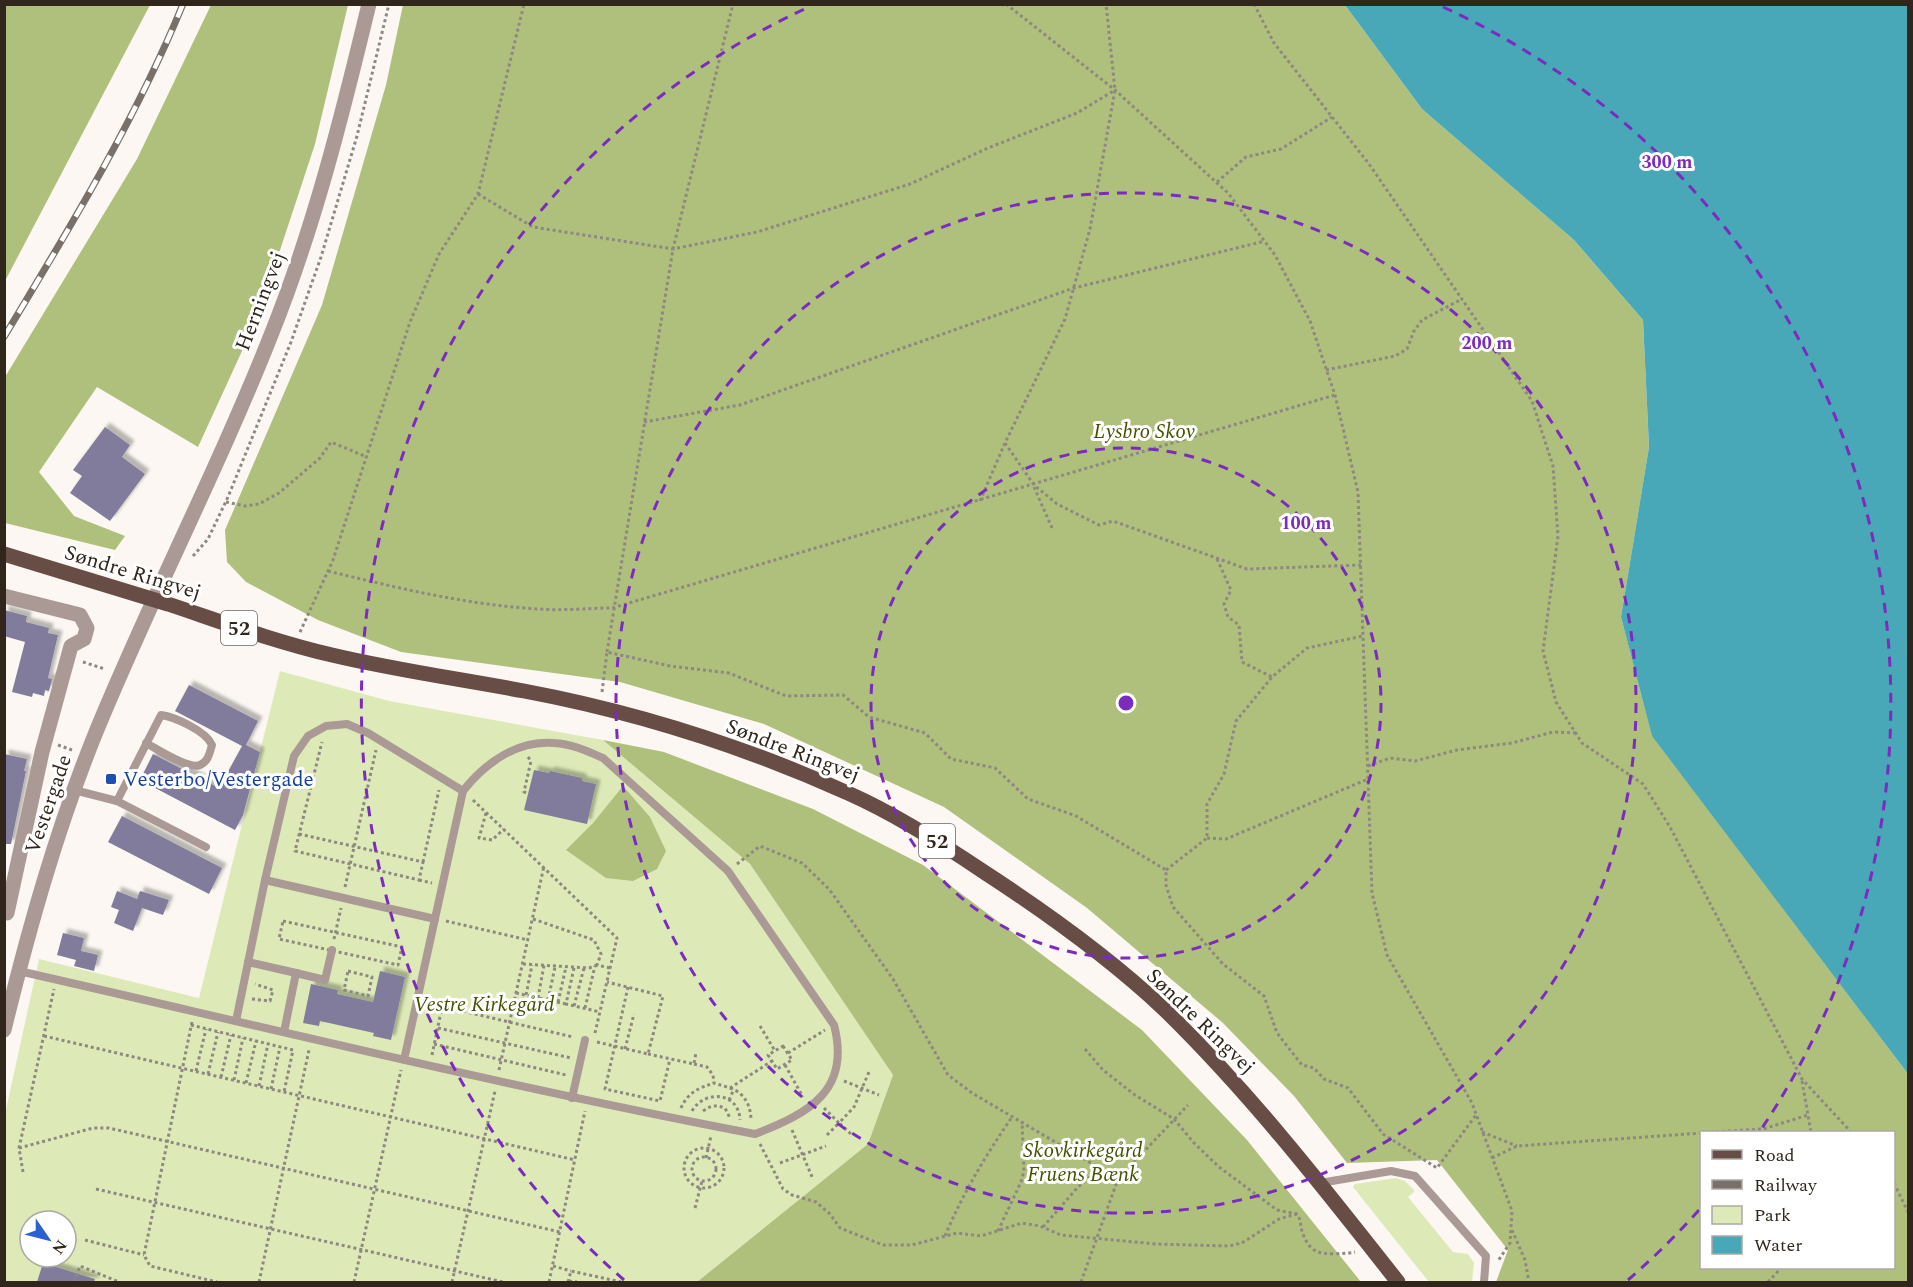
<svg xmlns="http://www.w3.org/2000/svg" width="1913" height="1287" viewBox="0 0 1913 1287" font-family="Spectral,serif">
<defs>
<filter id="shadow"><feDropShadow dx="4.5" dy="-4.5" stdDeviation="1.5" flood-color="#0004"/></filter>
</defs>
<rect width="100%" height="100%" fill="#fcf7f2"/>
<!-- green -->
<g fill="#ddeab8" fill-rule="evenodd">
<path d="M280,671L389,701L603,740L750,864L893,1075L868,1144L697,1282H5V1114L39,959L199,998ZM30,1221H66V1257H30Z"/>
<path d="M1396,1178L1405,1181L1415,1191L1408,1197L1453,1252L1468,1254L1474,1263L1472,1282H1429L1353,1187L1355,1184Z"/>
</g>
<!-- forest -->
<g fill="#afc07c" fill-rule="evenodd">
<path d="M5,4L150,5L5,281L4,5Z"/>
<path d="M211,5H348L315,144L259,314L198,447L97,387L39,472L74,516L125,536L115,550L5,523V377L137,159Z"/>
<path d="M403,5H1345L1422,109L1574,240L1643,320L1649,447L1621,617L1652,735L1908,1074V1282H1496L1508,1250L1437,1160L1347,1163L1294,1096L1223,1023L1087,908L944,807L764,724L620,682L401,652L318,620L246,582L227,562L225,530L322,305L386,85ZM1702,1132H1894V1268H1702Z"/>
<path d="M603,740L664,752L813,809L923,865L1142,1030L1247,1140L1361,1282H697L868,1144L893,1075L750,864Z"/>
<path d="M623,786L650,817L666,851L657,869L633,881L606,878L566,850L593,823Z"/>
</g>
<!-- water -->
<path fill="#48a8b8" d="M1345,5H1908V1074L1652,736L1621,617L1649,447L1643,320L1574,240L1422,109Z"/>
<!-- building -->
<g fill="#817c9b" filter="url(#shadow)">
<path d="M105,427L130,445L122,457L145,474L110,521L70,493L82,476L73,470Z"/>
<path d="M4,610L27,616L26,622L49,628L48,633L58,635L48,678L52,679L49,691L45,690L44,696L33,693L32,697L12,692L25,642L4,636Z"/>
<path d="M189,685L258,721L246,745L260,752L243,815L235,830L140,780L153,754L219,788L242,746L175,711Z"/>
<path d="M4,754L27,759L24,771H26L11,844H4Z"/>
<path d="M534,770L549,773L550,771L582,778V781L596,784L587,824L524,810Z"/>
<path d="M122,816L222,868L209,894L108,842Z"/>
<path d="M117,891L137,899L140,891L169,900L163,915L142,908L133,931L114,923L119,910L111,907Z"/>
<path d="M63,933L84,938L81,951L98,955L94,971L74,966L76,960L57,955Z"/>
<path d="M380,971L405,977L391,1040L373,1036L374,1033L320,1021L319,1026L303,1023L311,984L338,990L337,994L373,1002Z"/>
<path d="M43,1263L95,1279L94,1282H37Z"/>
</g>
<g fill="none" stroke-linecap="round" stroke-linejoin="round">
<!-- path -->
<g stroke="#8f8880" stroke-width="3" stroke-dasharray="3 3" stroke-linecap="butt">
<path d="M1006,4L1115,90L1228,193L1275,255L1310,321L1335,395L1358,492L1372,893L1387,955L1472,1103L1512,1211L1510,1243L1498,1261"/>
<path d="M1254,4L1274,43L1369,164L1532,401L1553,466L1558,536L1543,651L1556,702L1582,743L1643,784L1670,827L1802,1079L1851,1132"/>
<path d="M1217,182L1246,157L1281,149L1332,117"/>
<path d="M478,194L533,227L673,249L757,232L910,184L988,148L1077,113L1115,90"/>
<path d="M1326,370L1395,356L1407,349L1414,331L1422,320L1462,299"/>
<path d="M644,422L740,405L1074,288L1265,241"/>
<path d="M1005,443L1034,485L1057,504L1099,525L1113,521L1247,569L1361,565"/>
<path d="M1034,487L1052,528"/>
<path d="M980,501L1005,443L1065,319L1090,229L1115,90L1106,4"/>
<path d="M226,502L245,506L259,504L279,493L320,458L331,442L367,457"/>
<path d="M193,556L208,539L228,497L291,342L321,257L357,136L389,4"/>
<path d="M1217,559L1231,590L1224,604L1228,617L1239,625L1242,662L1272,677"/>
<path d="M328,571C398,588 467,605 539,609C563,611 588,608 612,608L1335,395"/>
<path d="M300,632L333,560L410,322L439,254L478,194L524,4"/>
<path d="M607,652L673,249L733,4"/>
<path d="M83,662L105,669"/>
<path d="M602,692L607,652L670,666L729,673L786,696L843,695L869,717L925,733L951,759L995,768L1028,799L1076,816L1166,870V885L1173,907L1223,964L1264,996L1277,1033L1302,1065L1314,1068L1324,1079L1348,1088L1383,1134L1437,1168L1476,1115"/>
<path d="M58,745L72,750"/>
<path d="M528,757L531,761L524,792L529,793"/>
<path d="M1368,766L1390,758L1415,761L1457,750L1512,743L1553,732L1576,733"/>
<path d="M473,800L617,938L595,1033"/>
<path d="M486,813L479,838L492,840L504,829"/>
<path d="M299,834L423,862L419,880L295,851L322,742"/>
<path d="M1207,838L1226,839L1368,779"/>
<path d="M423,862L439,790"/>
<path d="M737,864L760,846L802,863L829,889L893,979L948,1075L972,1093L1118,1179"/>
<path d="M1166,870L1207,838V804L1224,774L1236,721L1272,677L1307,648L1363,636"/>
<path d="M419,880L432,883"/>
<path d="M345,887L376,750"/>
<path d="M533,919L594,940L601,954L597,965L610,968"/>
<path d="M283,921L402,947L398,965L279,939Z"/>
<path d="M446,921L528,940"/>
<path d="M334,939L341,908"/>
<path d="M523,964L589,968L597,965"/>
<path d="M574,968L566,1004L600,1012"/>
<path d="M348,971L372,977L368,996L344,990Z"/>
<path d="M628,987L605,1089L660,1101L670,1059"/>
<path d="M516,993L566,1004"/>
<path d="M526,995L532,965"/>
<path d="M538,998L544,965"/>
<path d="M252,999L270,1001L273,990L255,984"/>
<path d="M548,1000L555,967"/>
<path d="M558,1002L566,967"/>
<path d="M428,1003L573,1037"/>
<path d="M574,1006L584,968"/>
<path d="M585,1008L595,966"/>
<path d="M192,1022L144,1255L150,1266L217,1282"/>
<path d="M191,1025L293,1050L284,1092"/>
<path d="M760,1026L775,1051"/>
<path d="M438,1028L571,1058"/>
<path d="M44,1036L575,1160"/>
<path d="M597,1042L648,1054L663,996L607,982"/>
<path d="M434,1044L566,1075"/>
<path d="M783,1046L792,1060L777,1069L768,1055Z"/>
<path d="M625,1049L634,1014"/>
<path d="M1085,1049L1103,1070L1135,1095L1174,1119L1194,1143L1219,1167L1277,1210L1297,1214C1301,1220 1300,1224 1302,1231C1304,1238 1309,1248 1316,1251C1323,1255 1346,1254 1355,1252"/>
<path d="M788,1053L825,1030"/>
<path d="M648,1054L694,1064L696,1052"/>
<path d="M432,1055L442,1007"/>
<path d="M694,1064L707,1067L713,1075L714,1083L730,1088L772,1061"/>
<path d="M785,1065L803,1097"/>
<path d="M499,1070L544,866"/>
<path d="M196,1071L206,1029"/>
<path d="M208,1074L218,1032"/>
<path d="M221,1077L231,1035"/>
<path d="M234,1080L243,1038"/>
<path d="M844,1081L879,1095"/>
<path d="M1802,1081L1811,1132"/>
<path d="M246,1083L256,1041"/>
<path d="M259,1086L268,1044"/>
<path d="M730,1088C745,1093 751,1106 751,1121"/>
<path d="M271,1089L280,1047"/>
<path d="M729,1100L734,1089"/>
<path d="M681,1108C688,1092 699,1088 714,1083"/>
<path d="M824,1108L839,1123L854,1107L869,1072"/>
<path d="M692,1111C705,1089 739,1092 740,1120"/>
<path d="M703,1111C711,1105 716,1105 725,1108L730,1118"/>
<path d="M792,1130L813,1179"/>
<path d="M1482,1132L1517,1146"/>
<path d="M1710,1132L1763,1129L1808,1115"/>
<path d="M827,1135L839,1123L851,1134"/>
<path d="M760,1144L783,1189L792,1195L816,1202L830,1214L840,1228L883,1245H912L957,1233L981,1236L1022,1223L1040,1226L1061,1235L1156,1244L1229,1246L1242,1243L1279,1219L1297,1214"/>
<path d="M19,1148L93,1128H109L560,1232"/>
<circle cx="704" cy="1168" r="20"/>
<circle cx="704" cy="1169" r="12"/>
<path d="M706,1158L711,1136"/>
<path d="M1492,1158L1517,1146L1702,1133"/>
<path d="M780,1163L826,1146"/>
<path d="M23,1172L19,1148L54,989"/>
<path d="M1894,1183L1908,1212"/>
<path d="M96,1189L503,1282"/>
<path d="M695,1208L702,1181"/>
<path d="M1043,1227L1078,1187L1100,1169"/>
<path d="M1512,1230L1525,1260L1529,1282"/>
<path d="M998,1231L1021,1182L1024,1171L1022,1122"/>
<path d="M945,1236C963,1193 986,1155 1012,1117"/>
<path d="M85,1240L144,1255"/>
<path d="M553,1266L571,1271"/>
<path d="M569,1281L577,1282"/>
<path d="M74,1282L80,1266L119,1282"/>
<path d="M259,1282L309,1050"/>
<path d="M354,1282L401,1070"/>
<path d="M452,1282L495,1091"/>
<path d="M549,1282L585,1111"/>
<path d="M568,1282L571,1271L621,1282"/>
<path d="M1081,1282L1118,1179L1188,1105"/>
<path d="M1768,1282L1781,1268"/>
</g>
<!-- service -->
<g stroke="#aa9995" stroke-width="8">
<path d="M146,743C157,749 189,770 200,765C208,762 210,752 212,745C206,731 175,717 161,715L117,801L206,847"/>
<path d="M74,790L117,801"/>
<path d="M265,880L435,919"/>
<path d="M248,962L296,973"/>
<path d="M19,971C264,1027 508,1087 755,1134C810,1113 851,1090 834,1025L728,871L603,758C587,751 572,744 554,743C517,740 485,763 463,791L404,1060"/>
<path d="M236,1021L265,880L294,756L308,736L326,726L347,724L368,733L463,791"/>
<path d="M284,1032L296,973L325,980L332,950"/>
<path d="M572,1098L585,1040"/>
<path d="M1320,1183L1391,1171L1415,1176L1486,1256L1484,1282"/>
</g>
<!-- minor -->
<path stroke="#aa9995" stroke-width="15" d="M4,596L80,615L87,628L84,639L71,646L42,752L7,913"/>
<!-- tertiary -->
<path stroke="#aa9995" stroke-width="15" d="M4,1030C29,928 57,828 96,732C151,598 218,469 271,335C314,228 342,116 369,4"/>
<!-- primary -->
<path stroke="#684c46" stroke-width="15" d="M4,554C59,571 114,587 168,604C222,622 276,642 332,655C395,670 460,679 524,691C636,712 746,747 850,794C897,815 941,843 984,872C1047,913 1110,958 1165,1010C1251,1094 1324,1188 1398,1282"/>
<!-- rail casing -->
<g stroke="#797169" stroke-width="7">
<path id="rail" d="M4,337C69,229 135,121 183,4"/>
</g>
<!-- rail -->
<use href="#rail" stroke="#fff" stroke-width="4.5" stroke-dasharray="14" stroke-linecap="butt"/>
</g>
<!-- distance rings -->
<g fill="none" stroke="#7b2cbf" stroke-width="3" stroke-dasharray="10 8">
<circle cx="1126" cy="703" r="255"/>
<circle cx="1126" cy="703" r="510"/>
<path d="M1699 1210A765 765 0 0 1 1628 1280M624 1280A765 765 0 0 1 809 7M1443 7A765 765 0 0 1 1760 1131"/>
</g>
<!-- markers -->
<rect fill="#1a4fb4" stroke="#fff" stroke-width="2" x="105" y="773" width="12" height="12" rx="3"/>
<g text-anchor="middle" stroke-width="6" stroke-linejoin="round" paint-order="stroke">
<!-- shield labels -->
<g fill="#fff" stroke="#6e6760" stroke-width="1.5">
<rect x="221" y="611" width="36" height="34" rx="4.5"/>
<rect x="919" y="824" width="36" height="34" rx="4.5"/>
</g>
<g font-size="20" font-weight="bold" fill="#30261c">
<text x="239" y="635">52</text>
<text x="937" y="848">52</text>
</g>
<!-- street labels -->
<g font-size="21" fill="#30261c" stroke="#fff">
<text transform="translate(260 301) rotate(-69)" y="7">Herningvej</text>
<text transform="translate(133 572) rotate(17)" y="7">Søndre Ringvej</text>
<text transform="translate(793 750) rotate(21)" y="7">Søndre Ringvej</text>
<text transform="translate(48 804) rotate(-71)" y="7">Vestergade</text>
<text transform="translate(1201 1021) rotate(44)" y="7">Søndre Ringvej</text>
</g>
<!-- park labels -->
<g font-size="21" font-style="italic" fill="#445100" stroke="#fff">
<text x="1144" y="438">Lysbro Skov</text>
<text x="484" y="1011">Vestre Kirkegård</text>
<text x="1083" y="1157">Skovkirkegård<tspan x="1083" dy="24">Fruens Bænk</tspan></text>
</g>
<!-- transit labels -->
<g font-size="21" fill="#164399" stroke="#fff" text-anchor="start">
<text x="123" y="786">Vesterbo/Vestergade</text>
</g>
</g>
<circle cx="1126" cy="703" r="9" fill="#7b2cbf" stroke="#fff" stroke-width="3"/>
<g font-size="18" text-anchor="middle" font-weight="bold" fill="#7b2cbf" stroke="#fff" stroke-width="6" stroke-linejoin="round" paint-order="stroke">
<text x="1667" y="168">300 m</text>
<text x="1487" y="349">200 m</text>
<text x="1306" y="529">100 m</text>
</g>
<!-- border -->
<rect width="1913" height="1287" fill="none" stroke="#30261c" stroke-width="12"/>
<!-- legend -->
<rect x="1700" y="1131" width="195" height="138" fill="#ffffff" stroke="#aca8a4" stroke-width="1.5"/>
<rect x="1712" y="1150" width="30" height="9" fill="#684c46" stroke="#aca8a4" stroke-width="1.5"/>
<text x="1754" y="1161" font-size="18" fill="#30261c">Road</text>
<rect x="1712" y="1180" width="30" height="9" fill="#797169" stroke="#aca8a4" stroke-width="1.5"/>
<text x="1754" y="1191" font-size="18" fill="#30261c">Railway</text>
<rect x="1712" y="1206" width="30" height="18" fill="#ddeab8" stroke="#aca8a4" stroke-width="1.5"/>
<text x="1754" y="1221" font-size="18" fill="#30261c">Park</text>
<rect x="1712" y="1236" width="30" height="18" fill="#48a8b8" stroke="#aca8a4" stroke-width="1.5"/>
<text x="1754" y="1251" font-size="18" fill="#30261c">Water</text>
<!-- north arrow -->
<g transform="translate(48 1239) rotate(125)"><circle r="28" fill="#ffffff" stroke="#aca8a4" stroke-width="1.5"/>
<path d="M0-4.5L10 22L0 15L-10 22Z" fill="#2962d0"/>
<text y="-9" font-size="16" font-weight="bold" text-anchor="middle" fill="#30261c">N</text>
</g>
</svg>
